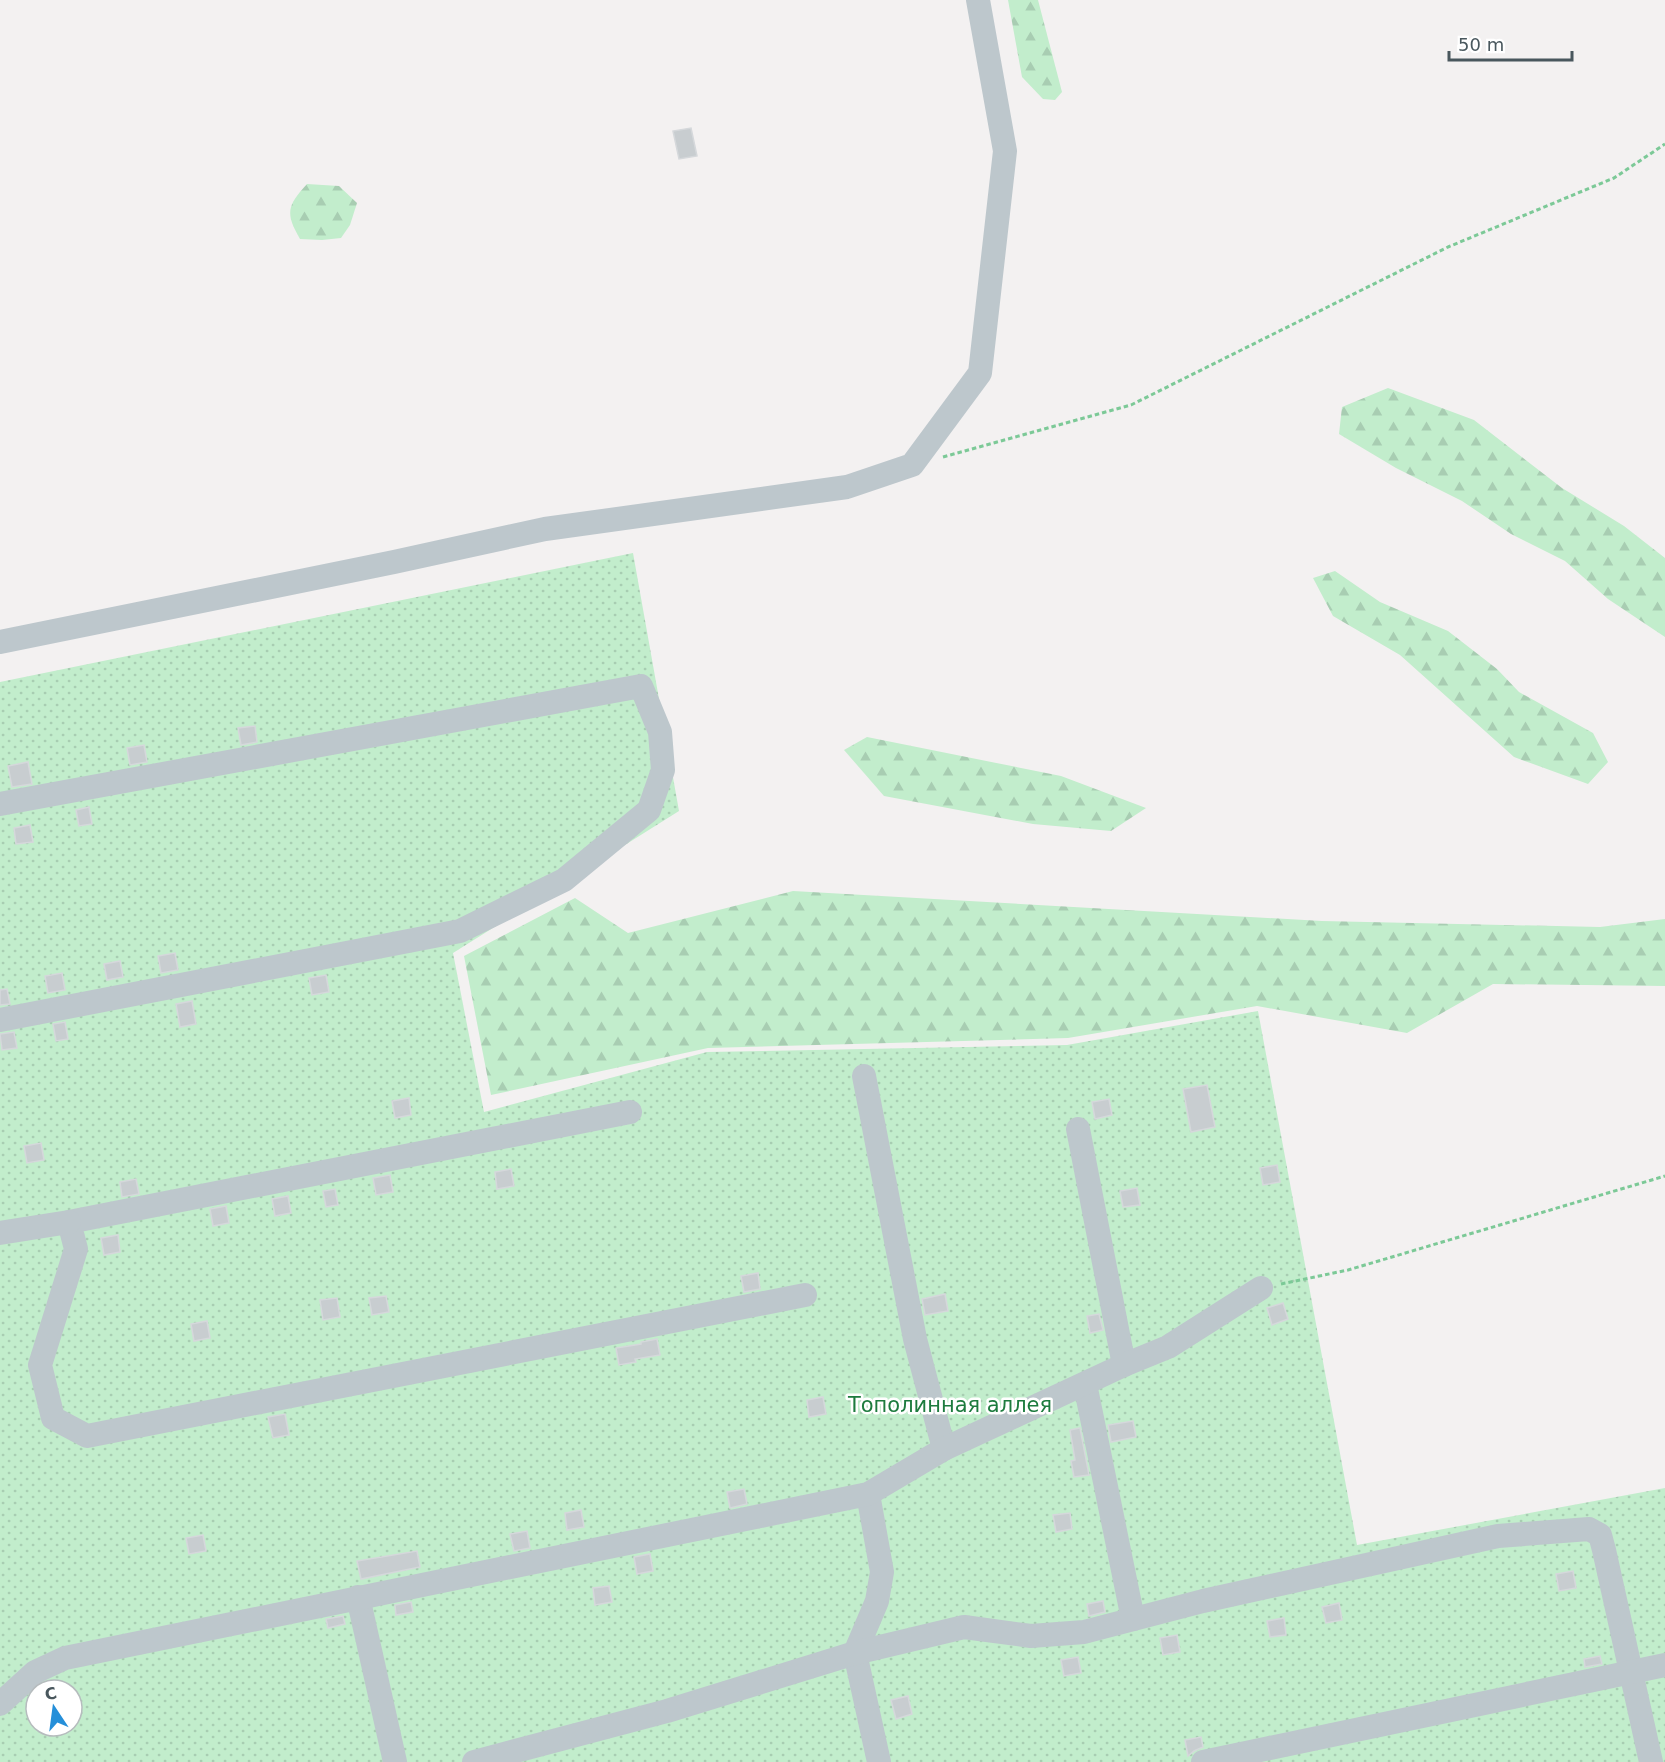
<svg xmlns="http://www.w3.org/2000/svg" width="1665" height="1762" viewBox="0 0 1665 1762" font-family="'DejaVu Sans',sans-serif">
<defs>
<pattern id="grass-dots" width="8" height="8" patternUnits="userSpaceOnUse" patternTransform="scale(1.5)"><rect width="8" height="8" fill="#c2edcc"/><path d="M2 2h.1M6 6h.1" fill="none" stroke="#a8cdb2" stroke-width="1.8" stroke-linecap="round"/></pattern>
<pattern id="forest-firs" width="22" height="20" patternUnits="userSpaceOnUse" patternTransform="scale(1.5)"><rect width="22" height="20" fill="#c2edcc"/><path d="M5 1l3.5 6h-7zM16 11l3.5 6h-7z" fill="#a8cdb2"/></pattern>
</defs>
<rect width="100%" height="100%" fill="#f3f1f1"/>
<!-- grass -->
<path fill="url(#grass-dots)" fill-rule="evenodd" d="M633,553L679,811L453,953L484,1112L707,1052L1067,1045L1258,1011L1357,1545L1665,1488V1762H0V682ZM36,1690H72V1726H36Z"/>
<!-- forest -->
<g fill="url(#forest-firs)">
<path d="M1008,0H1038L1062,92L1055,100L1043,99L1022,77Z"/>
<path d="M307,184L339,186L357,203L350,225L341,238L322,240L300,239C285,213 287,206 307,184Z"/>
<path d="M1388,388L1474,420L1562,488L1624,526L1665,558V637L1608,599L1565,561L1511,534L1462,501L1396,468L1339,434L1342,407Z"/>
<path d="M1335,571L1380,602L1448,631L1497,669L1519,692L1593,733L1608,762L1588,784L1514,757L1400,655L1333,616L1313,578Z"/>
<path d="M867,737L1061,776L1146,808L1111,831L1033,824L884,796L844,750Z"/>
<path d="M793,891L1322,921L1600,927L1665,919V986L1493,984L1407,1033L1257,1006L1068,1038L708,1048L491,1095L464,956L575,898L628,933Z"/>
</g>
<!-- building -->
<g fill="#c8cdd0" stroke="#d5d8db" stroke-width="1.5">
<path d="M691,128L697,156L679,159L673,131Z"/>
<path d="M255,726L257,742L241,745L238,728Z"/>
<path d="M144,745L147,762L130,765L127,748Z"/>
<path d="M28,762L32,784L12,787L8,766Z"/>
<path d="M89,807L92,824L79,826L76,810Z"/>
<path d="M30,825L33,842L16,844L14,828Z"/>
<path d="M175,953L178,970L161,973L158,956Z"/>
<path d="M120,961L123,977L107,980L104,964Z"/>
<path d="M62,973L65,990L48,993L45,976Z"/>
<path d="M326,975L329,992L312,995L309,978Z"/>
<path d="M7,989L10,1004L0,1005V990Z"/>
<path d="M192,1001L196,1024L180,1027L176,1004Z"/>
<path d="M65,1022L68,1039L56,1041L53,1024Z"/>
<path d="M14,1032L17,1048L2,1050L0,1034Z"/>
<path d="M1207,1085L1215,1127L1191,1132L1183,1089Z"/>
<path d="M409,1098L411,1115L395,1118L392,1101Z"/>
<path d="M1109,1099L1112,1115L1095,1119L1092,1102Z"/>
<path d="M41,1143L44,1160L27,1163L24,1146Z"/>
<path d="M1277,1165L1280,1182L1263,1185L1260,1168Z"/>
<path d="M511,1169L514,1186L497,1189L495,1172Z"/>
<path d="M390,1175L393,1192L376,1195L373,1178Z"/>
<path d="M136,1179L139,1194L122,1197L120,1182Z"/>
<path d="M1137,1188L1140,1205L1123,1207L1120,1191Z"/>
<path d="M335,1189L338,1205L326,1207L323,1191Z"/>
<path d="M288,1196L291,1213L275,1216L272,1199Z"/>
<path d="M226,1206L229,1223L213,1226L210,1209Z"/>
<path d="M118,1235L120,1252L104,1255L101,1238Z"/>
<path d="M758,1273L760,1289L744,1292L741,1276Z"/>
<path d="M945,1294L948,1311L925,1315L922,1299Z"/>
<path d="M386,1296L389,1312L372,1315L369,1298Z"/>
<path d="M337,1298L340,1317L323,1320L320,1300Z"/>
<path d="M1283,1303L1288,1319L1272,1325L1267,1308Z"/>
<path d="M1099,1314L1103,1330L1090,1333L1087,1316Z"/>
<path d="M207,1321L210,1338L194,1341L191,1324Z"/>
<path d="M657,1339L660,1355L635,1359L636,1362L619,1365L616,1348L641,1344V1342Z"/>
<path d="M823,1397L826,1414L809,1417L807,1400Z"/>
<path d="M285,1414L289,1435L273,1438L268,1417Z"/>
<path d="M1133,1421L1136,1437L1111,1442L1108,1425Z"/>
<path d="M1080,1428L1089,1475L1074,1477L1071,1461L1075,1460L1070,1430Z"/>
<path d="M744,1489L747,1504L730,1508L727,1492Z"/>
<path d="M581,1510L584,1527L567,1530L565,1513Z"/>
<path d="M1070,1513L1072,1529L1056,1532L1053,1515Z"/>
<path d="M527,1531L530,1548L514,1551L510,1534Z"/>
<path d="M203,1535L206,1551L189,1554L186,1538Z"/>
<path d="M417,1551L420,1567L361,1579L357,1561Z"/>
<path d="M650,1554L653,1571L637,1574L634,1557Z"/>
<path d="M1573,1571L1576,1588L1559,1591L1556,1574Z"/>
<path d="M609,1586L612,1602L595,1605L593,1588Z"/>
<path d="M1103,1601L1105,1612L1089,1616L1087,1604Z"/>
<path d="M411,1602L413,1612L396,1615L395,1605Z"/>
<path d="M1339,1603L1342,1620L1326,1623L1322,1607Z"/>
<path d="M343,1616L345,1624L328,1628L326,1619Z"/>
<path d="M1284,1618L1286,1635L1270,1637L1267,1621Z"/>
<path d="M1177,1635L1180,1652L1163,1655L1160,1638Z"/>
<path d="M1600,1656L1602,1664L1585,1667L1584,1659Z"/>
<path d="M1078,1657L1081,1673L1064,1676L1061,1660Z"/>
<path d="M908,1696L912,1714L896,1719L891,1700Z"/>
<path d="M1201,1737L1203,1747L1194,1751L1188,1756L1185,1740Z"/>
</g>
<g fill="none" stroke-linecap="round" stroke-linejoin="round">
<!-- path -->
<g stroke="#7cc997" stroke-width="3" stroke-dasharray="4.5 3" stroke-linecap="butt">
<path d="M943,457L1131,405L1448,247L1614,178L1665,144"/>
<path d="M1281,1284L1348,1270L1665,1176"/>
</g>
<!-- minor -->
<g stroke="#bdc7cc" stroke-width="24">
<path d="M0,642L394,562L545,529L847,487L912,465L980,373L1005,151L978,0"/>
<path d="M0,804L641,686L660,732L663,770L649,810L564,880L460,931L0,1020"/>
<path d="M864,1076L915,1339L944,1449"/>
<path d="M630,1112L69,1222L76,1249L40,1365L53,1418L87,1436L805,1295"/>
<path d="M1078,1129L1124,1365"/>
<path d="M0,1233L69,1222"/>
<path d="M1085,1384L1133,1619"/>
<path d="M868,1494L882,1572L877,1601L855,1653L879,1762"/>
<path d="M358,1597L395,1762"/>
<path d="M0,1704L35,1672L65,1658L868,1494L944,1449L1124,1365L1168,1347L1261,1288"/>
<path d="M474,1762L667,1711L855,1653L964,1627L1031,1636L1084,1632L1203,1601L1498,1536L1589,1529L1600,1535L1604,1550L1651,1762"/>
<path d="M1203,1762L1665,1665"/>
</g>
</g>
<g text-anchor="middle" stroke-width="5" stroke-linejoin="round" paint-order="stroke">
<!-- park labels -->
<g font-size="21" fill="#1d7b3e" stroke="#fff">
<text x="950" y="1412">Тополинная аллея</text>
</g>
</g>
<!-- north arrow -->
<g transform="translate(54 1708) rotate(347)"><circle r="28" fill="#ffffff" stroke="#b6bcbe" stroke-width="1.5"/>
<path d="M0-4.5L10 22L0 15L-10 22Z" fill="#258fd9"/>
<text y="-9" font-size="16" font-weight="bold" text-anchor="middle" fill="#49575d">С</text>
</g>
<!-- scale -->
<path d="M1449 51v9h123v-9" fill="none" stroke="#49575d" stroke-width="3"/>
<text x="1458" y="51" font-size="18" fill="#49575d" stroke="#ffffff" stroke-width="4.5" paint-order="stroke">50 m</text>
</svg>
